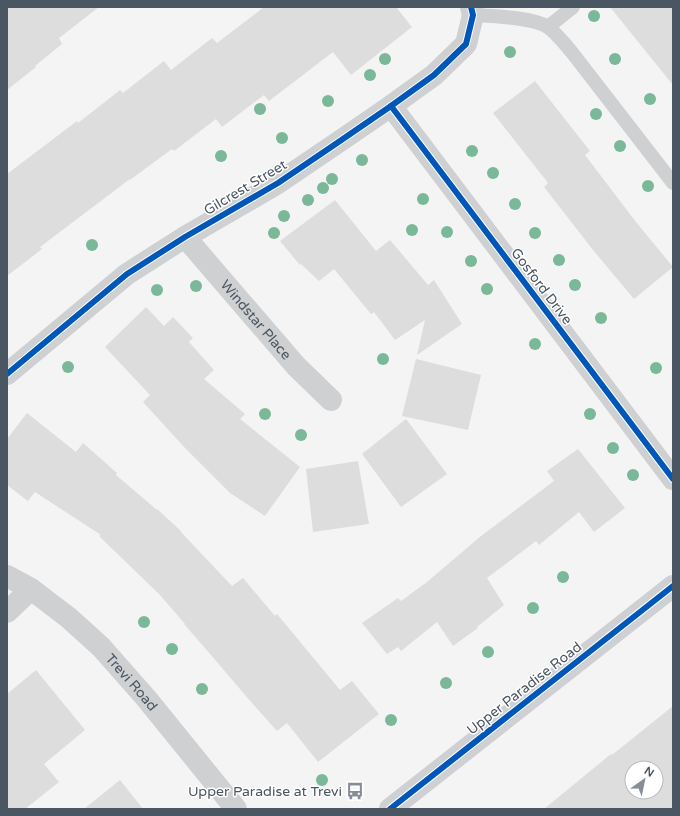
<svg xmlns="http://www.w3.org/2000/svg" width="680" height="816" viewBox="0 0 680 816" font-family="'Varela Round',sans-serif">
<rect width="100%" height="100%" fill="#f4f4f4"/>
<!-- building -->
<g fill="#ddddde" fill-rule="evenodd">
<path d="M7,7H99L59,38L62,44L35,66L36,67L7,90Z"/>
<path d="M264,7H396L412,27L351,75L333,52L269,101L264,95L222,127L216,119L174,151L172,149L130,180V179L40,247L42,249L7,276V174L77,121L78,123L120,90L123,93L164,61L171,70L212,38L217,43Z"/>
<path d="M610,7H673V85Z"/>
<path d="M535,81L590,151L585,155L636,222L673,267L634,299L593,250L544,187L548,183L493,113Z"/>
<path d="M335,200L376,251L390,240L428,285L434,280L462,324L417,355L425,320L395,340L374,312L371,314L334,269L319,281L301,264L300,265L280,241Z"/>
<path d="M146,307L164,326L173,317L193,338L189,342L214,370L204,379L245,414L240,419L300,467L265,516L230,493L185,448L143,402L150,395L105,347Z"/>
<path d="M416,359L481,375L468,430L402,416Z"/>
<path d="M27,413L76,452L83,443L117,473L116,475L157,510V509L181,531V532L232,586L243,578L275,616L277,614L340,690L352,681L379,714L318,762L287,723L277,731L245,695L211,655L184,624H185L160,595L99,536L101,535L35,492L28,501L7,485V439Z"/>
<path d="M406,419L447,474L401,507L362,454Z"/>
<path d="M578,449L625,508L594,532L579,512L539,545L536,541L487,578L504,605L477,627L478,628L453,646L437,622L401,651L398,647L387,654L362,623L398,598L401,601L427,582L481,536L554,481L547,471Z"/>
<path d="M358,461L369,524L313,532L306,469Z"/>
<path d="M36,670L85,730L44,764L59,782L25,809H7V694Z"/>
<path d="M673,706V809H544L611,754L612,755ZM632,768H656V792H632Z"/>
<path d="M120,780L143,809H84Z"/>
</g>
<g fill="none" stroke-linecap="round" stroke-linejoin="round">
<!-- service -->
<g stroke="#ced0d2" stroke-width="14">
<path d="M473,15C491,16 535,17 549,28C558,35 566,45 574,55L673,183"/>
<path d="M548,27L573,7"/>
</g>
<!-- minor -->
<g stroke="#ced0d2" stroke-width="22">
<path d="M391,106L673,479"/>
<path id="s1" d="M185,237L296,366L331,400"/>
<path d="M7,374L127,274L185,237L278,183L340,141L391,106L434,75L466,44L473,15L471,7"/>
<path id="s2" d="M7,576L31,589L69,618L101,647L146,698L236,809"/>
<path d="M7,612L31,589"/>
</g>
<!-- secondary -->
<path stroke="#ced0d4" stroke-width="22" d="M390,809L673,586"/>
<!-- cycleway casing -->
<g stroke="#fff" stroke-width="8">
<g id="cycleway">
<path d="M391,106L673,479"/>
<path d="M7,374L127,274L185,237L278,183L340,141L391,106L434,75L466,44L473,15L471,7"/>
<path d="M390,809L673,586"/>
</g>
</g>
<!-- cycleway -->
<use href="#cycleway" stroke="#0057b8" stroke-width="6"/>
</g>
<!-- trees -->
<g fill="#7ab899">
<circle cx="594" cy="16" r="6"/>
<circle cx="510" cy="52" r="6"/>
<circle cx="385" cy="59" r="6"/>
<circle cx="615" cy="59" r="6"/>
<circle cx="370" cy="75" r="6"/>
<circle cx="650" cy="99" r="6"/>
<circle cx="328" cy="101" r="6"/>
<circle cx="260" cy="109" r="6"/>
<circle cx="596" cy="114" r="6"/>
<circle cx="282" cy="138" r="6"/>
<circle cx="620" cy="146" r="6"/>
<circle cx="472" cy="151" r="6"/>
<circle cx="221" cy="156" r="6"/>
<circle cx="362" cy="160" r="6"/>
<circle cx="493" cy="173" r="6"/>
<circle cx="332" cy="179" r="6"/>
<circle cx="648" cy="186" r="6"/>
<circle cx="323" cy="188" r="6"/>
<circle cx="423" cy="199" r="6"/>
<circle cx="308" cy="200" r="6"/>
<circle cx="515" cy="204" r="6"/>
<circle cx="284" cy="216" r="6"/>
<circle cx="412" cy="230" r="6"/>
<circle cx="447" cy="232" r="6"/>
<circle cx="274" cy="233" r="6"/>
<circle cx="535" cy="233" r="6"/>
<circle cx="92" cy="245" r="6"/>
<circle cx="559" cy="260" r="6"/>
<circle cx="471" cy="261" r="6"/>
<circle cx="575" cy="285" r="6"/>
<circle cx="196" cy="286" r="6"/>
<circle cx="487" cy="289" r="6"/>
<circle cx="157" cy="290" r="6"/>
<circle cx="601" cy="318" r="6"/>
<circle cx="535" cy="344" r="6"/>
<circle cx="383" cy="359" r="6"/>
<circle cx="68" cy="367" r="6"/>
<circle cx="656" cy="368" r="6"/>
<circle cx="265" cy="414" r="6"/>
<circle cx="590" cy="414" r="6"/>
<circle cx="301" cy="435" r="6"/>
<circle cx="613" cy="448" r="6"/>
<circle cx="633" cy="475" r="6"/>
<circle cx="563" cy="577" r="6"/>
<circle cx="533" cy="608" r="6"/>
<circle cx="144" cy="622" r="6"/>
<circle cx="172" cy="649" r="6"/>
<circle cx="488" cy="652" r="6"/>
<circle cx="446" cy="683" r="6"/>
<circle cx="202" cy="689" r="6"/>
<circle cx="391" cy="720" r="6"/>
<circle cx="322" cy="780" r="6"/>
</g>
<!-- icons -->
<defs>
<g id="bus-bare" transform="scale(1.38)"><path d="M-5-6H5V4H4V6H2V4H-2V6H-4V4H-5ZM-3.5-4V0h7V-4ZM-3.5 1.2v1.5H-2V1.2ZM2 1.2v1.5H3.5V1.2Z" fill="#868d94" stroke="#fff" stroke-width="2.5" paint-order="stroke"/></g>
</defs>
<g fill-rule="evenodd">
<use href="#bus-bare" x="355" y="791"/>
</g>
<g text-anchor="middle" stroke-width="3" stroke-linejoin="round" paint-order="stroke">
<!-- street labels -->
<g font-size="14" fill="#4a5661" stroke="#fff">
<text transform="translate(245 187) rotate(-31)" y="5">Gilcrest Street</text>
<text transform="translate(542 286) rotate(53)" y="5">Gosford Drive</text>
<text dy="5" stroke="none"><textPath href="#s1" startOffset="109">Windstar Place</textPath></text>
<text dy="5" stroke="none"><textPath href="#s2" startOffset="165">Trevi Road</textPath></text>
<text transform="translate(524 688) rotate(-38)" y="5">Upper Paradise Road</text>
</g>
<!-- poi labels -->
<g font-size="14" fill="#4a5661" stroke="#fff" text-anchor="end">
<text x="342" y="796">Upper Paradise at Trevi</text>
</g>
</g>
<!-- border -->
<rect width="680" height="816" fill="none" stroke="#4a5661" stroke-width="16"/>
<!-- north arrow -->
<g transform="translate(644 780) rotate(33)"><circle r="19" fill="#ffffff" stroke="#b7bbc0"/>
<path d="M0-3L7 15L0 10L-7 15Z" fill="#868d94"/>
<text y="-6" font-size="11" font-weight="bold" text-anchor="middle" fill="#4a5661">N</text>
</g>
</svg>
